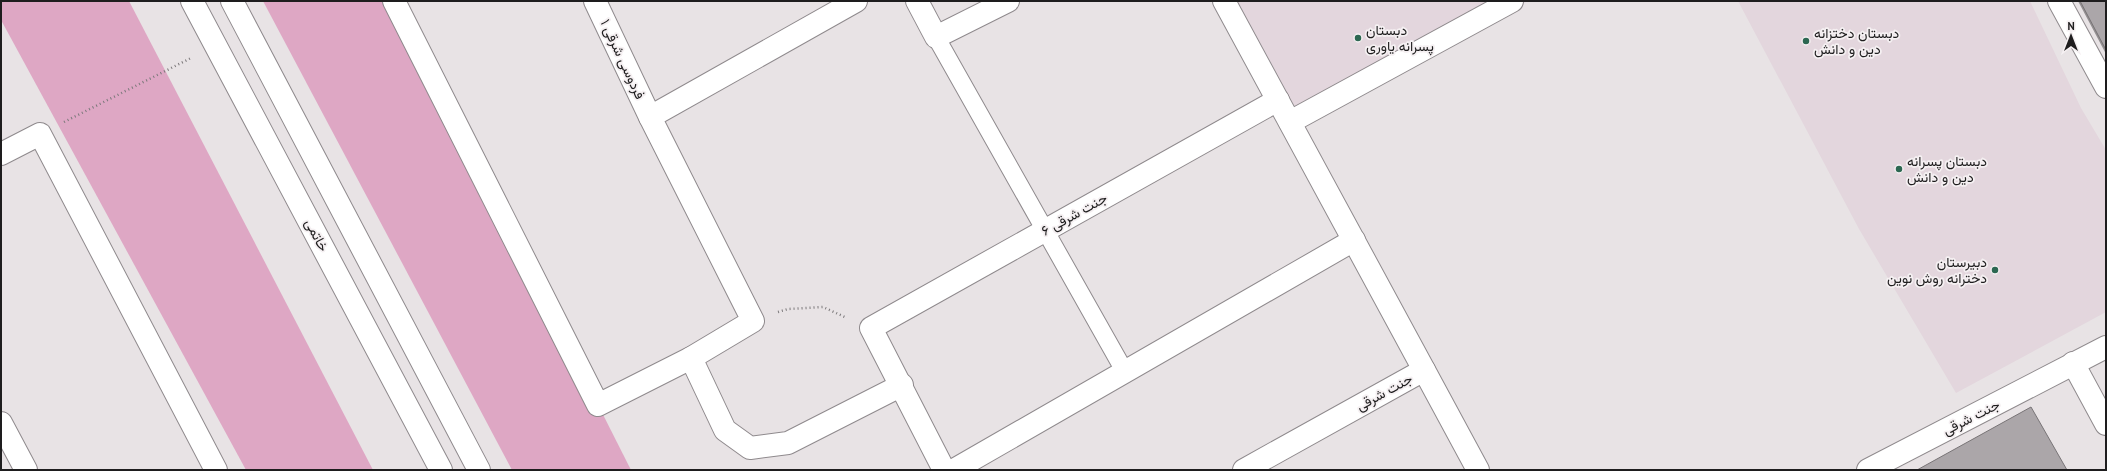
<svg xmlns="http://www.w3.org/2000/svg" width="2107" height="471" viewBox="0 0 2107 471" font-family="'PT Sans',Vazirmatn,sans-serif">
<rect width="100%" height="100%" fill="#e8e3e5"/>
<!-- built -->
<g fill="#e3d6dd">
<path d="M1233,1H1528L1370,89L1295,107Z"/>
<path d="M1738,1H2030L2081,108L2106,150V312L1956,393L1859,229Z"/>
</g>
<!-- green -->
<g fill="#dea7c4">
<path d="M1,1H129L373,470H246L1,20Z"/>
<path d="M263,1H394L631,470H512Z"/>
</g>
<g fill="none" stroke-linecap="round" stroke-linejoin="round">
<!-- service casing -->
<g stroke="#8f8a8d" stroke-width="19">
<path id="service" d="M936,37L1125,372"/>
</g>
<!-- minor casing -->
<g stroke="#8f8a8d" stroke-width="24">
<g id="minor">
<path d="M394,1L598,405L691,358L753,321L650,117L856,1"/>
<path d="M595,1L650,117"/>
<path d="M917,1L936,37L1008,1"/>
<path d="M1224,1L1424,370"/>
<path d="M1290,122L1512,1"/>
<path d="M1,154L40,134L216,470"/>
<path d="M691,358L725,430L750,448L788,443L902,385"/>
<path d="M944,470L871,328L1278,100"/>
<path d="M954,470L1354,240"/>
</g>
</g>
<!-- tertiary casing -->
<g stroke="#8f8a8d" stroke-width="24">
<g id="tertiary">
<path d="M2059,1L2106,87"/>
<path d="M2073,363L2106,424"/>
<path d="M1,423L26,470"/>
<path d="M1244,470L1424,370L1478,470"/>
<path d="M1868,470L2106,347"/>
</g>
</g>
<!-- secondary casing -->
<g stroke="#8f8a8d" stroke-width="24">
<g id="secondary">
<path d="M192,1L441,470"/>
<path d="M232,1L479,470"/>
</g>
</g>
<!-- path -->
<g stroke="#7c797b" stroke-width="2.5" stroke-dasharray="1 3" stroke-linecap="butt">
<path d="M64,122L191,58"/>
<path d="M778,312L788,309L823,307L847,318"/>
</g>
<!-- service -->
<use href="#service" stroke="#fff" stroke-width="17"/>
<!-- minor -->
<use href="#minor" stroke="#fff" stroke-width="22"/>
<!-- tertiary -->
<use href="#tertiary" stroke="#fff" stroke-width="22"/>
<!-- secondary -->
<use href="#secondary" stroke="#fff" stroke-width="22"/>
</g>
<!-- wall -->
<path fill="#938f91" d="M2078,1H2106V54Z"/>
<!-- building -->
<g fill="#aba6a9" stroke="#787476">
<path d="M2080,1H2106V50Z"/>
<path d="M2031,407L2067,470H1917Z"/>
</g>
<!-- markers -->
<g fill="#2c6751" stroke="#f5f0f2" stroke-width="1.5">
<circle cx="1358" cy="38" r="4"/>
<circle cx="1806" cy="41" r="4"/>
<circle cx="1899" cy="169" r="4"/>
<circle cx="1995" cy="270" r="4"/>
</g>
<g text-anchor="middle" stroke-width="3.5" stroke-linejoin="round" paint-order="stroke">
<!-- poi labels -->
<g font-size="14" fill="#1e1d1e" stroke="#f5f0f2" text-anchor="start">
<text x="1366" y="35">دبستان<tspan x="1366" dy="16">پسرانه یاوری</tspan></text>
<text x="1814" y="38">دبستان دختزانه<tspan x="1814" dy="16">دین و دانش</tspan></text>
<text x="1907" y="166">دبستان پسرانه<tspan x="1907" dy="16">دین و دانش</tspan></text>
<text x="1987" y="267" text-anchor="end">دبیرستان<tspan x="1987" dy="16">دخترانه روش نوین</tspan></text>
</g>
<!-- street labels -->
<g font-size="14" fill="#1e1d1e" stroke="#f5f0f2">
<text transform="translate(623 59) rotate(65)" y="5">فردوسی شرقی ۱</text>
<text transform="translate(1074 214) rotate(-29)" y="5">جنت شرقی ۶</text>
<text transform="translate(317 235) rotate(62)" y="5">خاتمی</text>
<text transform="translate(1384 392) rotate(-29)" y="5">جنت شرقی</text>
<text transform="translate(1971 417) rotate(-27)" y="5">جنت شرقی</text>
</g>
</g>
<!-- border -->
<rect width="2107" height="471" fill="none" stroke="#1e1d1e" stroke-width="4"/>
<!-- north arrow -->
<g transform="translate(2071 36)" stroke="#f5f0f2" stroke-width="3" paint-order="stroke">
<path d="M0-3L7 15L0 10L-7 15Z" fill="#1e1d1e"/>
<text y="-6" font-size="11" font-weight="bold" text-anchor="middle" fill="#1e1d1e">N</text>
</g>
</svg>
